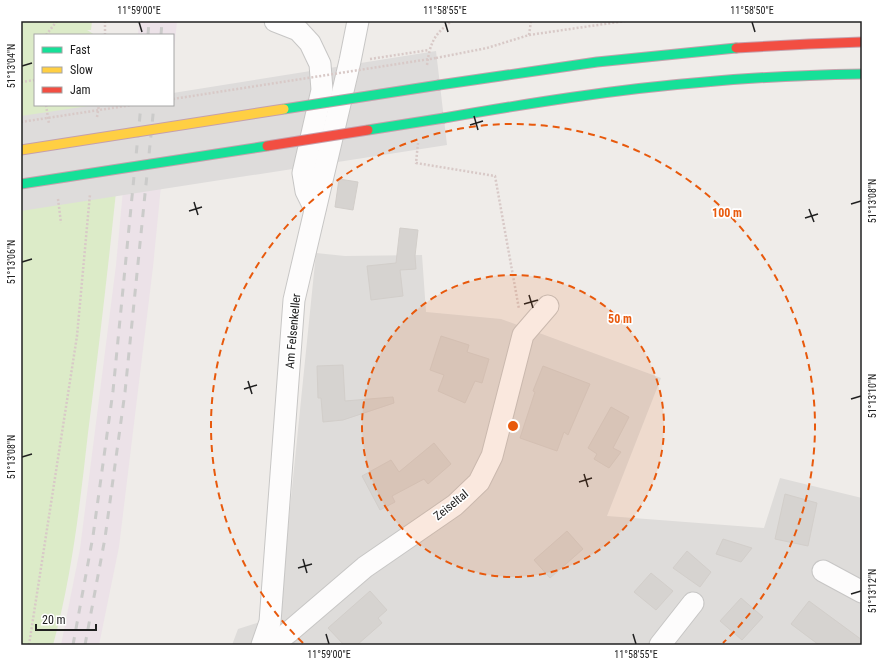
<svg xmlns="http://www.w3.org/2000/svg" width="883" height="666" viewBox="0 0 883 666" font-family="'Roboto Condensed',sans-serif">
<rect width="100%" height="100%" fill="#efece9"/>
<!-- residential -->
<path fill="#dedcda" d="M316,253L345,256L422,255L426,312L501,319L661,378L607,516L764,528L780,478L862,498V645H232L238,629L279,616Z"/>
<!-- industrial -->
<g fill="#ece2e8">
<path d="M139,21H177L173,60V35H138Z"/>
<path d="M131,105H169L153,267L119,547L99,645H61L80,549L116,265Z"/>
</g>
<!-- grass -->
<path fill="#dcebc8" d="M21,21H92L91,30H87L95,35H35V105H125C114,215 102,324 88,433C80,504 72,576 53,645H21Z"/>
<!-- pier -->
<path fill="#dedcdb" d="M436,51L447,145L21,211V116L95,105H173V93Z"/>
<!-- building -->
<g fill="#d6d3d0" stroke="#d2ceca">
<path d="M339,179L358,182L353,210L335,207Z"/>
<path d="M400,228L418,230L415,256L416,269L400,270L403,296L371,300L367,266L396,263Z"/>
<path d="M441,336L469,345L467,352L489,359L482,383L475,381L465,403L438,391L444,375L430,370Z"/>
<path d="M343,365L345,401L393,397L394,403L343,420L323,422L321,398H318L317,366Z"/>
<path d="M543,366L590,384L568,435L564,432L557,451L520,438L535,392L533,391Z"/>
<path d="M611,407L629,417L613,448L621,452L609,468L594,459L597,454L588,448Z"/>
<path d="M434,443L451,464L428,484L424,479L392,496L395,502L380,510L362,476L391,460L399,472Z"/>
<path d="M785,494L817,503L808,546L775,539Z"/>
<path d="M567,531L583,549L550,578L534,560Z"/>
<path d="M723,539L752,548L741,562L716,554Z"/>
<path d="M687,551L711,572L700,587L673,568Z"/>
<path d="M651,573L673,591L656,610L634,592Z"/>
<path d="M370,591L387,610L378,618L382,623L357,645H344L328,628Z"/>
<path d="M741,598L763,617L742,640L720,621Z"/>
<path d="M809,601L862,640V645H819L791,624Z"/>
</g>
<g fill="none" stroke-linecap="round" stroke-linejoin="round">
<!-- street casing -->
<g stroke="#c7c6c5" stroke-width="23">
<g id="street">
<path d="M275,21L298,30L310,43L320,64L322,90L303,173L306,191L315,209"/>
<path d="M823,571L862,592"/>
<path d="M262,645L270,622L294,300L350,61L358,21"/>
<path d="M272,645L289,632L365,567L455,505L479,482L492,456L523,335L548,306"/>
<path d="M660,645L693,603"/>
</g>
</g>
<!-- fast casing -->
<g stroke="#c5a0ac" stroke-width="11">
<g id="fast">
<path d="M439,85L597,62L736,48"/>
<path d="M444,118C531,103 617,89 705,82C757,77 809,75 862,74"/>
</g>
</g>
<!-- jam casing -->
<g stroke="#c5a0ac" stroke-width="11">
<path id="jam" d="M736,48L809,44L862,42"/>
</g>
<!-- path -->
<g stroke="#d8c9c7" stroke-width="2.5" stroke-dasharray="2 2" stroke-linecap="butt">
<path d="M46,35L57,21"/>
<path d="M105,35V21"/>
<path d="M529,35L531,21"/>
<path d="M436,58L487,48L529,35L625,21"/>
<path d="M370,59L429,50"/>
<path d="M427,65C430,43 434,34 452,21"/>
<path d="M21,82L35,80"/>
<path d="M46,105L49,124"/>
<path d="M97,117L99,105"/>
<path d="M418,143L416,163L495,176L519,309"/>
<path d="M58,199L61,223"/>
<path d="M29,645L77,336L90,194"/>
</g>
<!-- street -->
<use href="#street" stroke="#fdfcfc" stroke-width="21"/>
<!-- fast -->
<use href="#fast" stroke="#16e098" stroke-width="9"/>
<!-- jam -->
<use href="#jam" stroke="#f24e42" stroke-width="9"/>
<!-- rail -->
<g stroke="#cbcbca" stroke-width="3" stroke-dasharray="8 8" stroke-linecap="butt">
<path d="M148,35L149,21"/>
<path d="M161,35L162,21"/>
<path d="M73,645L93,536L113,391L141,105"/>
<path d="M85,645L105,538L125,392L154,105"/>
</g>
<!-- fast-bridge casing -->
<g stroke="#c5a0ac" stroke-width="11" stroke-linecap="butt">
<g id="fast-bridge">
<path d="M284,109L439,85"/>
<path d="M368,130L444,118"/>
<path d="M21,184L267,146"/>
</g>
</g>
<!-- slow-bridge casing -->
<g stroke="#c5a0ac" stroke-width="11" stroke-linecap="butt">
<path id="slow-bridge" d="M21,150L284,109"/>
</g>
<!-- jam-bridge casing -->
<g stroke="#c5a0ac" stroke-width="11" stroke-linecap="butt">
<path id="jam-bridge" d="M267,146L368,130"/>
</g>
<!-- path-bridge -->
<g stroke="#d8c9c7" stroke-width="2.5" stroke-dasharray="2 2" stroke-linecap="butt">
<path d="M173,99L436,58"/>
<path d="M21,122L132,105"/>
</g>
<!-- fast-bridge -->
<use href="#fast-bridge" stroke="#16e098" stroke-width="9"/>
<!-- slow-bridge -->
<use href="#slow-bridge" stroke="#ffcf43" stroke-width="9"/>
<!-- jam-bridge -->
<use href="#jam-bridge" stroke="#f24e42" stroke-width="9"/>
</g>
<!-- ticks -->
<path fill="none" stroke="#202020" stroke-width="1.5" d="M139,22L142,32M445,22L448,32M752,22L755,32M22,66L32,63M474,116L478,130M470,125L483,121M194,202L198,215M851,204L861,201M809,209L814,222M189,211L202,207M805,218L818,214M22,262L32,259M529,295L533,308M524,304L538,300M248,381L252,394M244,389L257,385M851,399L861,396M22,457L32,454M584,474L588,487M579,482L592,478M303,559L307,573M298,568L312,564M851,594L861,591M326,634L329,644M633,634L636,644"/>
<!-- distance rings -->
<circle cx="513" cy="426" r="151" fill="#e8590c" fill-opacity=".12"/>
<g fill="none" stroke="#e8590c" stroke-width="2" stroke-dasharray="7 5">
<circle cx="513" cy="426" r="151"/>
<path d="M303 643A302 302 0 1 1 723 643"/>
</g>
<g text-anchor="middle" stroke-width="3.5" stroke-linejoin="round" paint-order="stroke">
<!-- street labels -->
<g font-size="12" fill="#202020" stroke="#fff">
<text transform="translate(293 331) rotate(-85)" y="4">Am Felsenkeller</text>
<text transform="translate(451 505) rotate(-39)" y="4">Zeiseltal</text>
</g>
</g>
<circle cx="513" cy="426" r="6" fill="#e8590c" stroke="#fff" stroke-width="2"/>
<g font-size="12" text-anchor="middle" font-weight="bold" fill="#e8590c" stroke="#fff" stroke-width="3.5" stroke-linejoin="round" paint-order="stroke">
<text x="727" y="217">100 m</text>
<text x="620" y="323">50 m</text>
</g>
<!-- border -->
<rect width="883" height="666" fill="none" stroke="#ffffff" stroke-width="44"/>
<!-- legend -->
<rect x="34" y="34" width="140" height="72" fill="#ffffff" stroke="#a6a6a6"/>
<rect x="42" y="47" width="20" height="6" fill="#16e098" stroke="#a6a6a6"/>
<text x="70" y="54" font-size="12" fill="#202020">Fast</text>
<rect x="42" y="67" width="20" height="6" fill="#ffcf43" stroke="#a6a6a6"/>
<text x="70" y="74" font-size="12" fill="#202020">Slow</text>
<rect x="42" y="87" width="20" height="6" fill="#f24e42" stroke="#a6a6a6"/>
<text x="70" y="94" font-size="12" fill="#202020">Jam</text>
<!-- scale -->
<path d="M36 624v6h60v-6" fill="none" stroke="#202020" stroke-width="2"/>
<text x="42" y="624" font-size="12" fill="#202020" stroke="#ffffff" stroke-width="3" paint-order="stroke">20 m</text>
<rect x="22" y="22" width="839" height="622" fill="none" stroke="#202020" stroke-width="1.5"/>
<g font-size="10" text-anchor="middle" fill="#202020">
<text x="139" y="14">11°59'00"E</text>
<text x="445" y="14">11°58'55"E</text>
<text x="752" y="14">11°58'50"E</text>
<text transform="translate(11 66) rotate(-90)" y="4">51°13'04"N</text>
<text transform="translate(872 201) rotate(-90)" y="4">51°13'08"N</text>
<text transform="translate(11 262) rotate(-90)" y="4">51°13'06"N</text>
<text transform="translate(872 396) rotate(-90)" y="4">51°13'10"N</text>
<text transform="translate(11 457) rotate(-90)" y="4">51°13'08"N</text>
<text transform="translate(872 591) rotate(-90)" y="4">51°13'12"N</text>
<text x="329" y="658">11°59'00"E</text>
<text x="636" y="658">11°58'55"E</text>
</g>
</svg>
